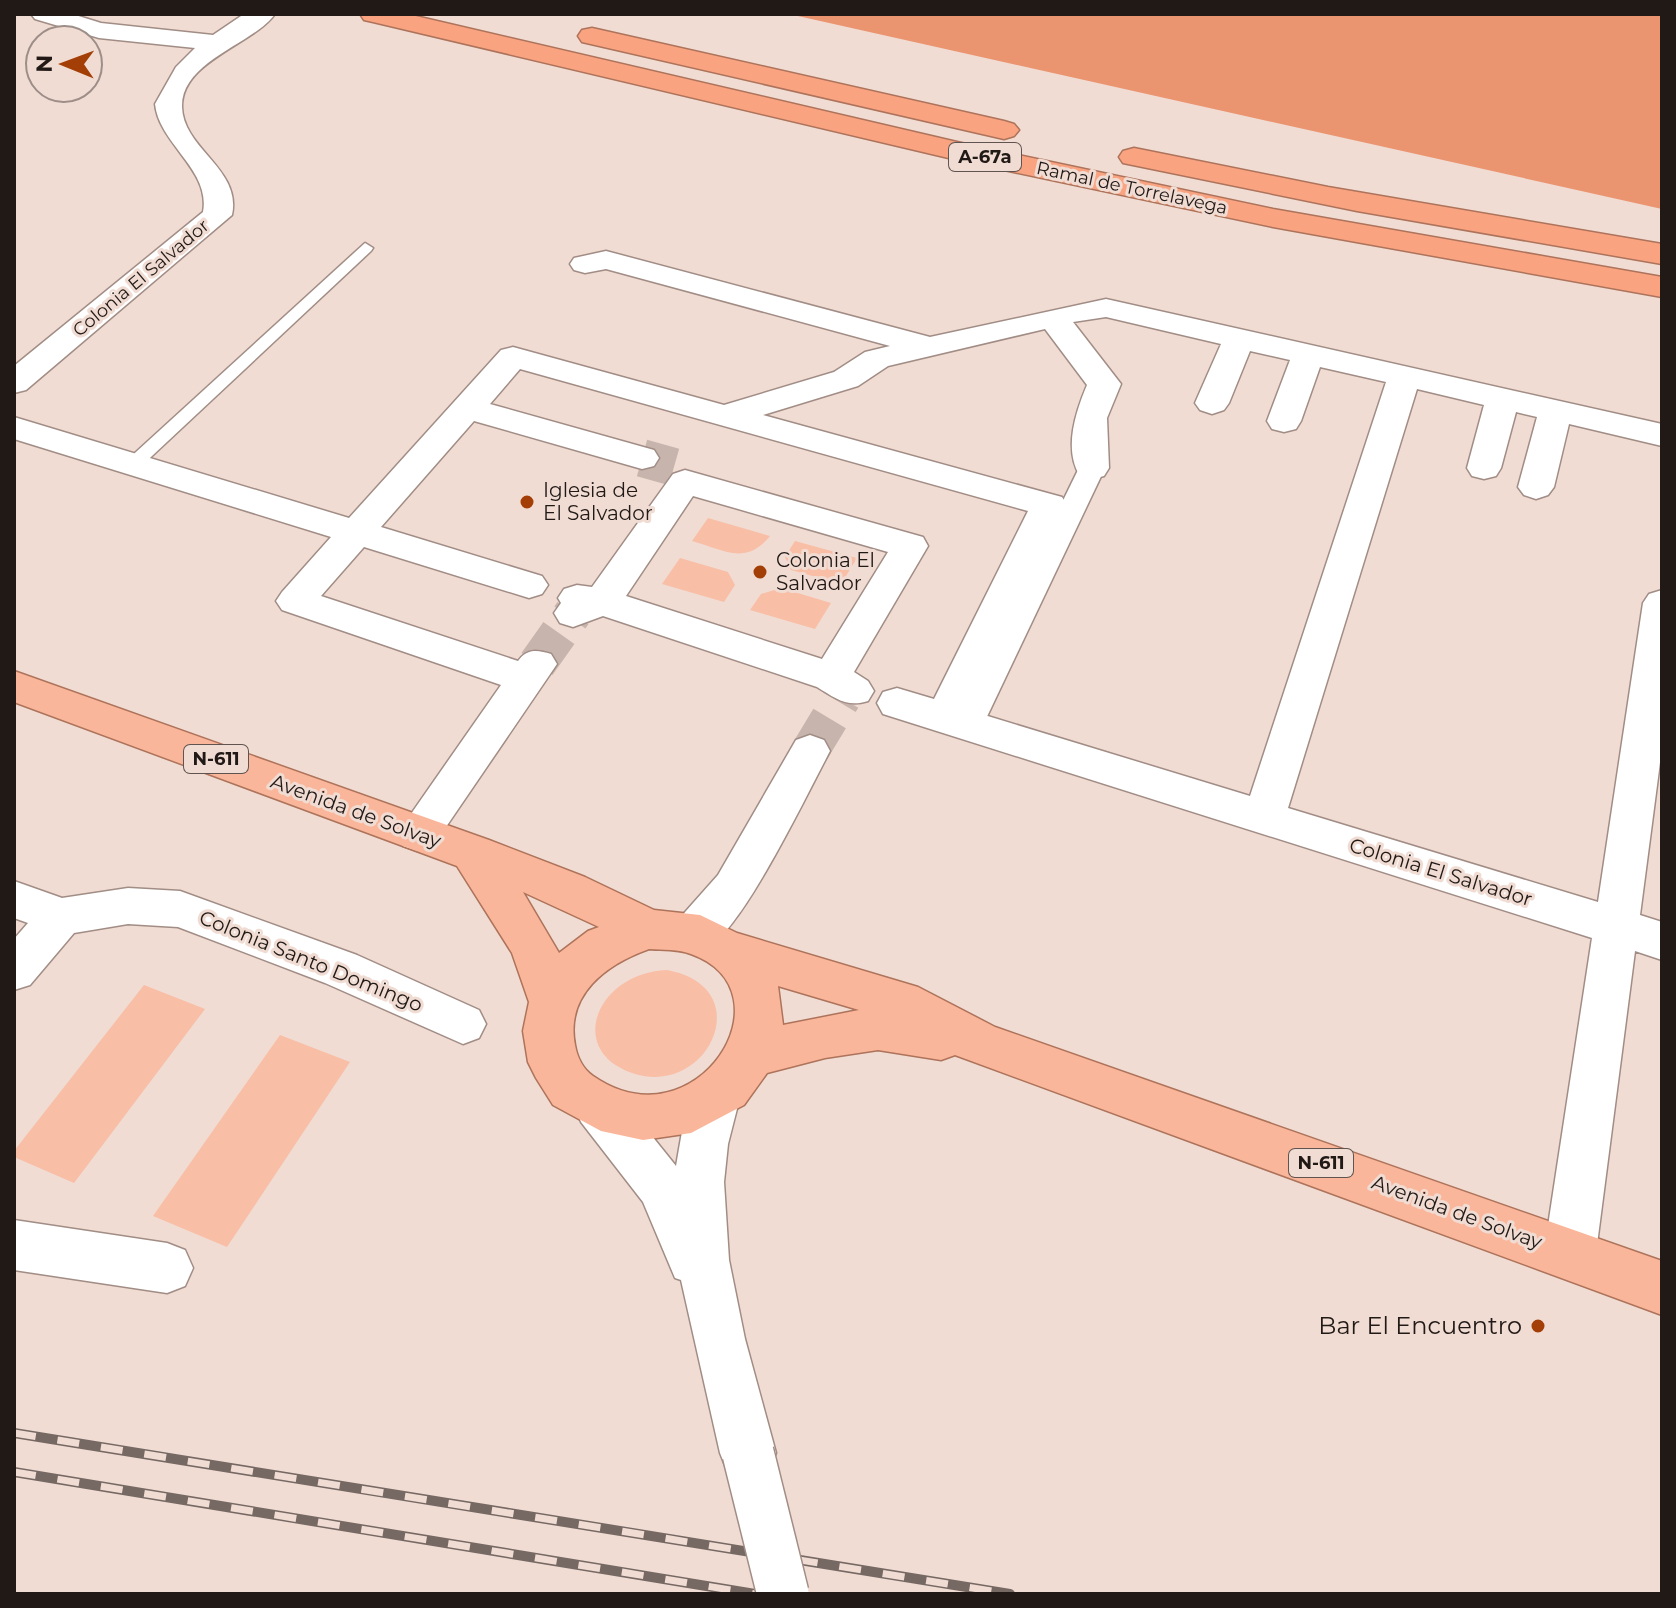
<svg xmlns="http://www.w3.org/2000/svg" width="1676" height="1608" viewBox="0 0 1676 1608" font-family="Montserrat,sans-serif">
<rect width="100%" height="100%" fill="#f1dcd3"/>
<!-- green -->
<g fill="#f8bea6">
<path d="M708,518L770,536C746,566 724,550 692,541Z"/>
<path d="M795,541L857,558L841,584L791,570L785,557Z"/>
<path d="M680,558L728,572L735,585L724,602L662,584Z"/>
<path d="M781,588L831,603L815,629L750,610L761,594Z"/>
<path d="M667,970C759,987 709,1096 635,1074C565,1053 595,973 667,970Z"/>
<path d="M144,985L205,1009L74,1183L14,1157V1151Z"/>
<path d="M280,1035L350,1062L227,1247L153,1216Z"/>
</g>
<!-- forest -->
<path fill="#ea9470" d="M789,14H1662V209Z"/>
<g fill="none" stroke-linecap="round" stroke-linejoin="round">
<!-- minor-tunnel -->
<g stroke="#c7b5ad" stroke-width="38" stroke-dasharray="38 19" stroke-linecap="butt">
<path d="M642,458L674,467"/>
<path d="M537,664L573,613"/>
<path d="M810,751L842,698"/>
</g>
<!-- service casing -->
<g stroke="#a18d85" stroke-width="3">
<path id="service" d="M365,243L373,248L371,251L137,470H125V462Z"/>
</g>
<!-- pedestrian casing -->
<g stroke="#a18d85" stroke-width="3">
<path id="pedestrian" d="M1092,459L1101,462L1105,468L983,725L979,733L968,737L957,733L953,725L1079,468L1083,462Z"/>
</g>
<!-- minor casing -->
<g stroke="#a18d85" stroke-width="3">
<g id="minor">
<path d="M31,14H72L101,23L213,35L244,14H275C254,44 181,61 182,107C183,149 242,169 232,215L26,390L14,393V366L203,212C211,170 159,144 155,104L176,67L195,48L99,38L35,19Z"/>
<path d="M606,251L930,337L1106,299L1662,424V446L1569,424L1554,487L1548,495L1536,499L1524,495L1518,487L1537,417L1516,412L1501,468L1496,476L1484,479L1472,476L1467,468L1484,405L1417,389L1288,808L1598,902L1643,603L1649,594L1662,590V747L1640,915L1662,922V960L1635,951L1596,1252L1588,1270L1570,1277L1552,1270L1544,1252L1592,938L883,714L877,703L883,692L897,688L934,699L1028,511L520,369L490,404L654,450L659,458L654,466L642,469L474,421L381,527L542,576L548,585L542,594L529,598L364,547L321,596L518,661C527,648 538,650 551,654L557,664L433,846L418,851L403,846L397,834L501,685L282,610L276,601L282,592L331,537L14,439V417L349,518L501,350L513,347L724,405L834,372L865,352L890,346L606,269L585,273L574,270L570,264L574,258ZM1106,317L1221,344L1195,403L1200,410L1212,414L1224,410L1229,403L1250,351L1290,360L1267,421L1272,429L1284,432L1296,429L1301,421L1320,367L1386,382L1250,796L968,710L1067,505L1062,497L763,415L858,386L888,366L1045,329L1087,385C1076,411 1063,449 1080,476L1092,479L1104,476L1109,468L1107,418L1121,384L1073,322Z"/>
<path d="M685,470L923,537L928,546L854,672L868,681L874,691L868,701C847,708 835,698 817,687L603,616L573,627L560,623L554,613L561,603L558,598L564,589L577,585L592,587L673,474ZM693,496L888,552L822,659L626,596Z"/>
<path d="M810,735L824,740L830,751C808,792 744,927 708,947C697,953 689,950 678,946L672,933L678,920L718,875L796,740Z"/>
<path d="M14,881L62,898L128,888L180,891L357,955L479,1010L486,1024L479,1038L463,1044L325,983L178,927L128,924L74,933L30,985L14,990V939L28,923L14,918Z"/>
<path d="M716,1075L733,1082L740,1097L728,1144L724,1182L729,1260L745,1339L776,1453L768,1473L748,1481L728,1473L720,1453L681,1280L675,1278L643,1202L581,1122L574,1106L581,1090L598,1084L615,1090L676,1166L683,1126L699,1082Z"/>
<path d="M14,1220L167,1243L185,1250L193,1268L185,1286L167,1293L14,1270Z"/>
</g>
</g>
<!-- trunk casing -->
<g stroke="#ad735b" stroke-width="3">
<path id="trunk" d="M14,671L489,840L585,877L654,910L700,915L737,933L918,987L995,1027L1662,1261V1315L955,1055L941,1060L878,1050L825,1058L767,1073L744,1105L691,1133L643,1140L601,1131L553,1105L536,1078L528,1062L523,1031L529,1002L512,953L457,866L14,702ZM523,892L599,927L588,931L559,953ZM649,949C662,950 679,949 691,954C794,991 697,1148 593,1076C583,1069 577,1057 575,1045C565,994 607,964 649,949ZM778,986L859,1010L783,1025Z"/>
</g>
<!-- motorway casing -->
<g stroke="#ad735b" stroke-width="3">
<g id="motorway">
<path d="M360,14H407L957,142L1273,209L1662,277V297L1273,227L957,160L373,22L364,20Z"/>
<path d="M592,28L1004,121L1014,124L1019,130L1014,136L1004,139L582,42L578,36L582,30Z"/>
<path d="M1134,148L1328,187L1662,244V264L1357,211L1123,163L1119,157L1123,151Z"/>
</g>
</g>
<!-- service -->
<use href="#service" fill="#fff" fill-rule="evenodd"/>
<!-- pedestrian -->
<use href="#pedestrian" fill="#fff" fill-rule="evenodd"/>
<!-- minor -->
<use href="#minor" fill="#fff" fill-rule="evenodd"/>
<!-- trunk -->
<use href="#trunk" fill="#fab69a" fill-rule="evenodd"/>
<!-- motorway -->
<use href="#motorway" fill="#f9a380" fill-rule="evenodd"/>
<!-- rail casing -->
<g stroke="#766964" stroke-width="10">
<g id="rail">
<path d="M14,1433L1010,1594"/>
<path d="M14,1472L755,1594"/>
</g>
</g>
<!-- rail -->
<use href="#rail" stroke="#f1dcd3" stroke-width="7" stroke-dasharray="22" stroke-linecap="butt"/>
<!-- minor-bridge casing -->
<g stroke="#a18d85" stroke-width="54" stroke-linecap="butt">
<path id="minor-bridge" d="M748,1453L783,1594"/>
</g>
<!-- minor-bridge -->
<use href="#minor-bridge" stroke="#fff" stroke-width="51"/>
</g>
<!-- markers -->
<g fill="#a23e06" stroke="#f1dcd3" stroke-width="3">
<circle cx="527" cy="502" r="8"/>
<circle cx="760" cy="572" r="8"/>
<circle cx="1538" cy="1326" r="8"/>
</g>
<g text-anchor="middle" stroke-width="6" stroke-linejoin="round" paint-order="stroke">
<!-- shield labels -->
<g fill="#f1dcd3" stroke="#5f544f" stroke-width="2">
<rect x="949" y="143" width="72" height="28" rx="6"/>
<rect x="184" y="745" width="64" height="28" rx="6"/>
<rect x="1289" y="1149" width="64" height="28" rx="6"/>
</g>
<g font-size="18" font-weight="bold" fill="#201916">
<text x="985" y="163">A-67a</text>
<text x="216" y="765">N-611</text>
<text x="1321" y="1169">N-611</text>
</g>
<!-- far-street labels -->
<g font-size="18" fill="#201916" stroke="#f1dcd3">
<text transform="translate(1132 188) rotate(12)" y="6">Ramal de Torrelavega</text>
<text transform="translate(141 278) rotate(-40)" y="6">Colonia El Salvador</text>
</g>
<!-- poi labels -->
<g font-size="20" fill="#201916" stroke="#f1dcd3" text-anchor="start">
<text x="543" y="497">Iglesia de<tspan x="543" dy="23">El Salvador</tspan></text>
<text x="776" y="567">Colonia El<tspan x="776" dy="23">Salvador</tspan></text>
</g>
<!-- street labels -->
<g font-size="20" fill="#201916" stroke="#f1dcd3">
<text transform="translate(356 811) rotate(20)" y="7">Avenida de Solvay</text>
<text transform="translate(1441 872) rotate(17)" y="7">Colonia El Salvador</text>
<text transform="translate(311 961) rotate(22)" y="7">Colonia Santo Domingo</text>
<text transform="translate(1457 1212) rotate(20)" y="7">Avenida de Solvay</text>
</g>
<!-- near-poi labels -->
<g font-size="24" fill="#201916" stroke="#f1dcd3" text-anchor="end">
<text x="1522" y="1334">Bar El Encuentro</text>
</g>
</g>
<!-- border -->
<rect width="1676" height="1608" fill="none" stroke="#201916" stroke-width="32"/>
<!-- north arrow -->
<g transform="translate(64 64) rotate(271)"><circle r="38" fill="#f1dcd3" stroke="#9d8e87" stroke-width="2"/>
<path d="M0-6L14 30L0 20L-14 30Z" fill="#a23e06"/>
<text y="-12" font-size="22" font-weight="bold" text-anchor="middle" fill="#201916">N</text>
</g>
</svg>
